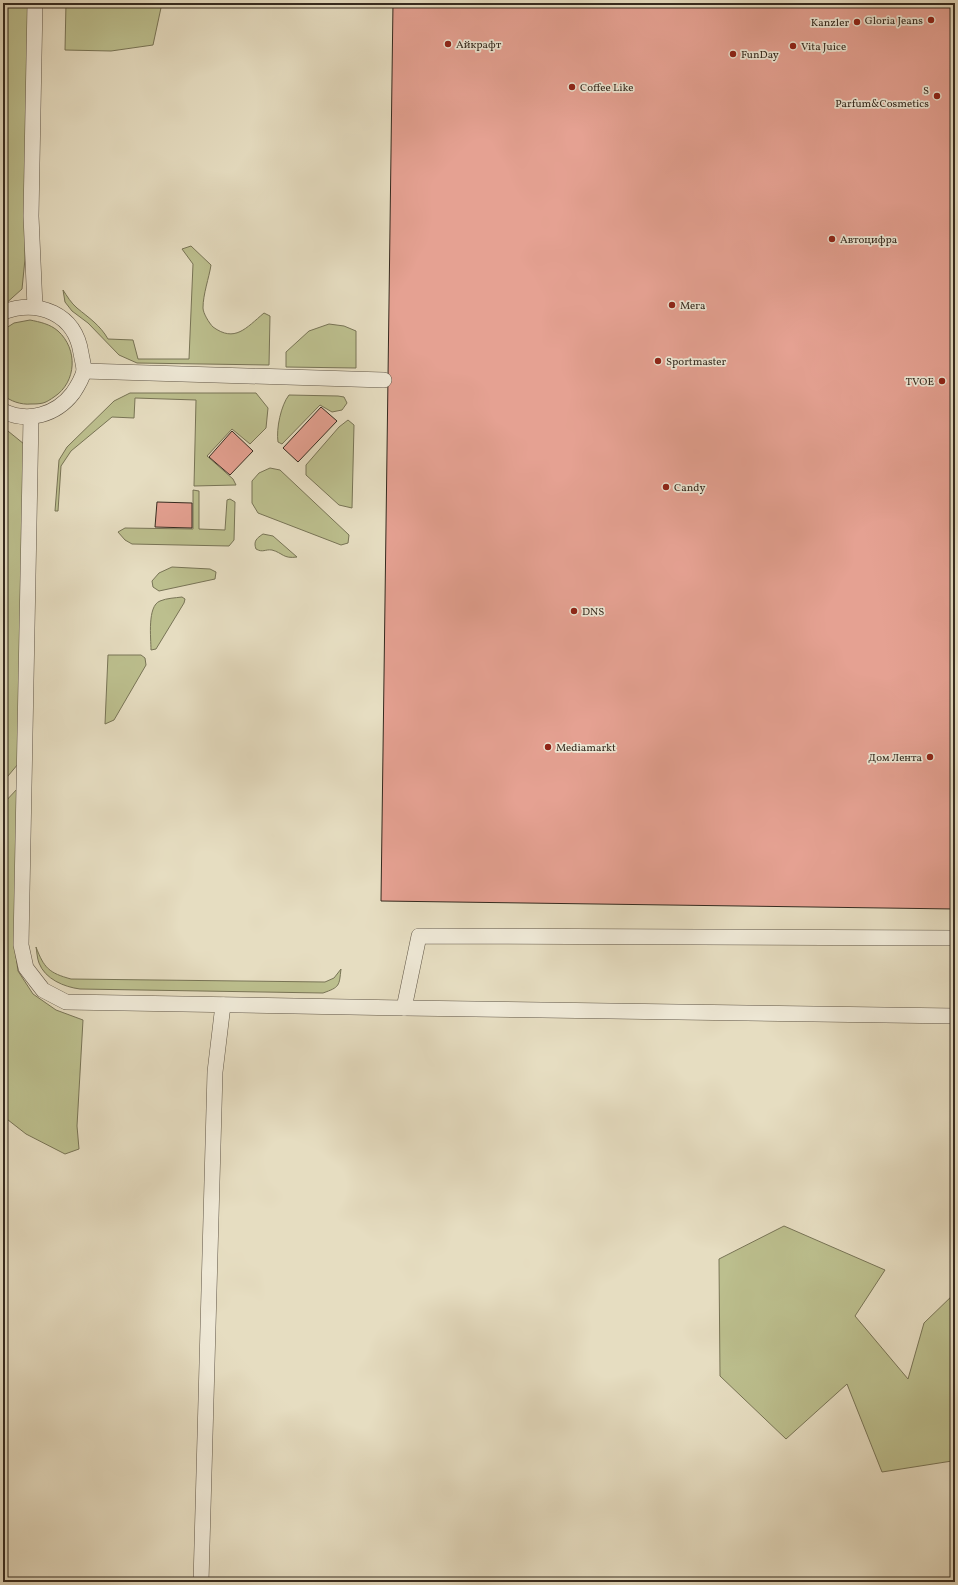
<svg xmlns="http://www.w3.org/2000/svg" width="958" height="1585" viewBox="0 0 958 1585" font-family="Vollkorn,serif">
<rect width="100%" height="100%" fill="#e6ddc1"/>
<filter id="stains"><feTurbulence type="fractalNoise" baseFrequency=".005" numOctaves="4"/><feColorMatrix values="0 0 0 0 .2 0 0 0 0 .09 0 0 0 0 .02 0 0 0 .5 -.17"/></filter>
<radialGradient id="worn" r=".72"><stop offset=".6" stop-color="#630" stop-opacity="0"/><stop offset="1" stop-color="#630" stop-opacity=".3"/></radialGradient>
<!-- green -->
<g fill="#bcbf8e" stroke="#787456">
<path d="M3,3H31L25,259L22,289L3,306Z"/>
<path d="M66,3H162L153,45L111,51L65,50Z"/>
<path d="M191,246L211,265C209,278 203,294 203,308C203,313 209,323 213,327C235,343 246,328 264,313L270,316L269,365L137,363L119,355L88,323L72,311L65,302L63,290C67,296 71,303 77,308C89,318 100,325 108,339L133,340L138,359H189L193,264L182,249Z"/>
<path d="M30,320C40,322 50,324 58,331C78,349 77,382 54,397C51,399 47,402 43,403C39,404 35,404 31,404C21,405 10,401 3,395V330L14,323Z"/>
<path d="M329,324L344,326L356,331V368L286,367V352L309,331Z"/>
<path d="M130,393H256L268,408L266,428L250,444L232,429L207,456L233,479L236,485L194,486L196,400L135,398L134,418L112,417L71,451L61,466L58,511H55L59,460L67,447L114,401Z"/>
<path d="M289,395L338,396L344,397L347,403L342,410L332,412L320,405L282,444L278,442C276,429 281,405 289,395Z"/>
<path d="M348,420L354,425L352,508L339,505L306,475V465L339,427Z"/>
<path d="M3,427L24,444L18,764L3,782Z"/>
<path d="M270,468L280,470L349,535L348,543L341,545L258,513L252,503V481L259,473Z"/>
<path d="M193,490L199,491V529L225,530L227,500L230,499L235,502L234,540L229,546L132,544L125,540L118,532L125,528L193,529Z"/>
<path d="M263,534L273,536L297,557C283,559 283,553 272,550C265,549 263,553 256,549C253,541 257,538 263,534Z"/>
<path d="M172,567L210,569L216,572L215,579L159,591L153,587L152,581L159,573Z"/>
<path d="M182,597L185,599L184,603L156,649L151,650C151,638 147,606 160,601C167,598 175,598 182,597Z"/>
<path d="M108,655H141L145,658L146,665L114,720L105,724Z"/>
<path d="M18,788L15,949L18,971L33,994L56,1010L83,1020L77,1126L79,1149L65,1154L26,1134L3,1116V804Z"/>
<path d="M36,947C44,968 49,973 71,979L325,982L334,978L341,969C339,986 340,987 323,993L80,989C64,987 45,979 39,963C37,958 37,952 36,947Z"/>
<path d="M784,1226L885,1270L855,1316L908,1379L924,1323L955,1293V1582L952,1461L882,1472L847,1384L786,1439L720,1376L719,1259Z"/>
</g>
<!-- building -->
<g fill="#e5a192" stroke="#352a1f">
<path d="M393,3H955V909L381,901Z"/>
<path d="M321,407L337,421L298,462L283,448Z"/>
<path d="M232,431L253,451L230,475L209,457Z"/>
<path d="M157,502L192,503V528L155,527Z"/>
</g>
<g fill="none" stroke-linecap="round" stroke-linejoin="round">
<!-- lane casing -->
<g stroke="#615748" stroke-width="16">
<g id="lane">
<path d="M35,3L31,216L35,307"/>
<path d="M3,312C39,299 75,314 81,353C82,359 84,366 84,371C82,379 77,387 73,393C56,415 28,423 3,411"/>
<path d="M84,371L384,380"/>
<path d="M31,417L21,945L26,968L43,990L66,1002L404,1008L955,1016"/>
<path d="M404,1008L419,936L955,938"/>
<path d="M201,1582L215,1072L223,1005"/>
</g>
</g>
<!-- lane -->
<use href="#lane" stroke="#efe9d7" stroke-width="15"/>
</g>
<!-- markers -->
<g fill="#8f2418" stroke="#efe9d7" stroke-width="1.5">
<circle cx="931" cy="20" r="4"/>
<circle cx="857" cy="22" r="4"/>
<circle cx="448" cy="44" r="4"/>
<circle cx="793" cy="46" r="4"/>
<circle cx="733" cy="54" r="4"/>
<circle cx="572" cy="87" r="4"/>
<circle cx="937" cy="96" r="4"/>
<circle cx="832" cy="239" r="4"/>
<circle cx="672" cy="305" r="4"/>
<circle cx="658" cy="361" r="4"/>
<circle cx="942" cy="381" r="4"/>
<circle cx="666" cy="487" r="4"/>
<circle cx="574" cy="611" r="4"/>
<circle cx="548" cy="747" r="4"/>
<circle cx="930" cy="757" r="4"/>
</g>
<g text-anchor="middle" stroke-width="3.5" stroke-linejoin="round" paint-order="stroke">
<!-- poi labels -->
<g font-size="11" fill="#352a1f" stroke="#efe9d7" text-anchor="start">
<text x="923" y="24" text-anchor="end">Gloria Jeans</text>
<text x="849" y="26" text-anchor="end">Kanzler</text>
<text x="456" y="48">Айкрафт</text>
<text x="801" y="50">Vita Juice</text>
<text x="741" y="58">FunDay</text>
<text x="580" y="91">Coffee Like</text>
<text x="929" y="94" text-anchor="end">S<tspan x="929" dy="13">Parfum&amp;Cosmetics</tspan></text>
<text x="840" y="243">Автоцифра</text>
<text x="680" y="309">Мега</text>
<text x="666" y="365">Sportmaster</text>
<text x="934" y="385" text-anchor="end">TVOE</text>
<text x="674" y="491">Candy</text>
<text x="582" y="615">DNS</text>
<text x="556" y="751">Mediamarkt</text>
<text x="922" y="761" text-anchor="end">Дом Лента</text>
</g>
</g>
<!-- margin -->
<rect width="958" height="1585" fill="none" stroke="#e6ddc1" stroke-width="16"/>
<rect x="4" y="4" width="950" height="1577" fill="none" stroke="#352a1f" stroke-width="2"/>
<rect x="8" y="8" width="942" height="1569" fill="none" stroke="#352a1f"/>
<rect width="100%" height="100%" filter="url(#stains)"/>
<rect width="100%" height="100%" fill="url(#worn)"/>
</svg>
